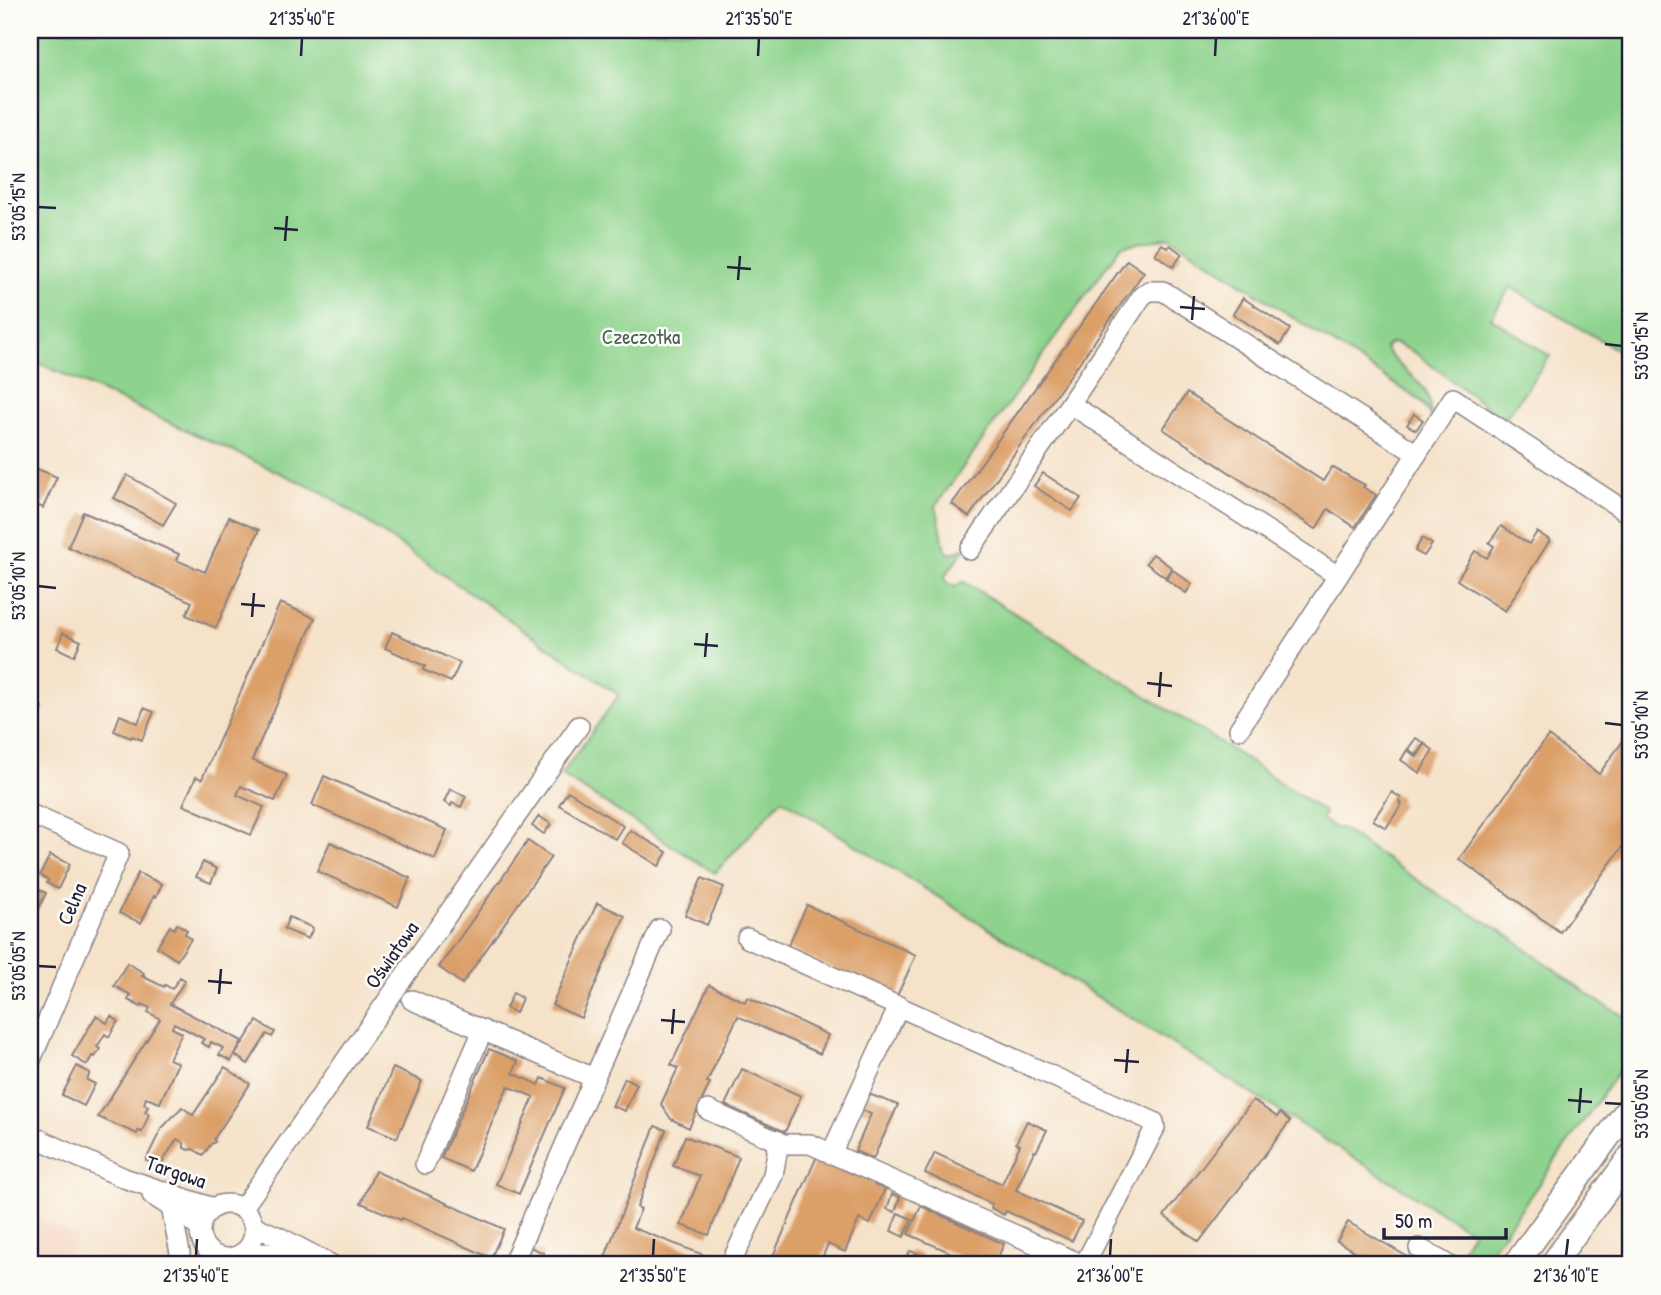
<svg xmlns="http://www.w3.org/2000/svg" width="1661" height="1295" viewBox="0 0 1661 1295" font-family="'Patrick Hand',sans-serif">
<rect width="100%" height="100%" fill="#fdfcf7"/>
<filter id="ink" filterUnits="userSpaceOnUse"><feTurbulence type="fractalNoise" baseFrequency=".0143" numOctaves="2"/><feDisplacementMap in="SourceGraphic" scale="14" xChannelSelector="R" yChannelSelector="G"/><feConvolveMatrix kernelMatrix="1 2 1 2 8 2 1 2 1" color-interpolation-filters="sRGB"/></filter>
<filter id="wash" filterUnits="userSpaceOnUse"><feTurbulence type="fractalNoise" baseFrequency=".00686" numOctaves="4" result="noise"/><feDisplacementMap in="SourceGraphic" scale="28" xChannelSelector="R" yChannelSelector="G"/><feGaussianBlur stdDeviation="1.57" result="paint"/><feColorMatrix in="noise" values="0 0 0 0 0 0 0 0 0 0 0 0 0 0 0 0 0 1.4 0 .05"/><feComposite in="paint" operator="in"/></filter>
<g filter="url(#wash)">
<rect width="100%" height="100%" fill="#f5e2c9"/>
<!-- built -->
<path fill="#f5d3c1" d="M30,1215L78,1237L66,1265H30Z"/>
<!-- green -->
<path fill="#8ed38d" stroke="#587a64" stroke-width="2" d="M30,30H1631V358L1510,287L1491,318L1550,356L1504,420L1414,352L1395,343L1389,344L1385,348C1396,368 1422,377 1429,400C1430,405 1430,412 1431,417L1421,401L1170,237L1121,246L936,505L945,550L951,554L966,547L945,576V581L955,587L962,582L966,583L1226,746L1324,812L1325,814L1321,818L1322,820L1335,828H1340L1447,900L1502,931L1599,1002L1631,1020V1054L1506,1230L1478,1265L1467,1263L1458,1256L1472,1232L782,799L715,873L561,775L619,695L324,493L30,359Z"/>
<g id="blocks">
<!-- building -->
<g fill="#db9f67">
<path d="M1162,244L1168,248L1170,245L1182,254L1173,267L1155,254Z"/>
<path d="M1127,260L1144,272L969,517L952,504Z"/>
<path d="M1243,298L1290,329L1280,345L1233,314Z"/>
<path d="M1187,393L1323,481L1332,467L1365,485L1363,487L1376,495L1355,527L1328,509L1316,529L1163,429Z"/>
<path d="M1414,414L1423,420L1416,430L1407,425Z"/>
<path d="M30,466L57,477L43,508L30,502Z"/>
<path d="M1043,473L1081,498L1072,511L1034,486Z"/>
<path d="M127,475L176,503L163,525L114,498Z"/>
<path d="M83,512L179,554L176,560L205,572L229,517L259,530L216,628L186,615L192,602L68,547Z"/>
<path d="M1501,526L1529,544L1537,532L1550,540L1505,611L1457,580L1475,551L1487,558L1494,546L1489,543Z"/>
<path d="M1422,538L1432,544L1424,556L1415,551Z"/>
<path d="M1153,554L1172,568L1165,577L1146,563Z"/>
<path d="M1173,570L1192,584L1186,593L1166,579Z"/>
<path d="M280,603L315,618L252,760L287,775L275,801L241,786L237,795L264,807L251,835L183,805L196,777L202,779Z"/>
<path d="M392,632L460,663L451,682L423,670L425,666L385,648Z"/>
<path d="M63,633L81,641L74,656L57,648Z"/>
<path d="M30,703L43,708L38,720L30,717Z"/>
<path d="M144,708L154,712L142,740L132,736L131,738L114,731L120,715L138,723Z"/>
<path d="M1631,730V835L1560,932L1459,859L1548,736L1599,774Z"/>
<path d="M1416,738L1424,743L1416,755L1408,749Z"/>
<path d="M1425,744L1433,750L1420,773L1401,760L1407,750L1417,757Z"/>
<path d="M324,776L447,830L435,859L312,805Z"/>
<path d="M450,789L466,796L461,807L452,803L451,806L444,802Z"/>
<path d="M568,791L623,826L615,839L559,805Z"/>
<path d="M1392,792L1401,798L1399,802L1402,804L1386,828L1373,820Z"/>
<path d="M539,816L551,824L544,834L532,826Z"/>
<path d="M630,830L667,852L659,866L622,843Z"/>
<path d="M528,841L551,857L462,984L439,967Z"/>
<path d="M330,842L410,878L398,907L317,871Z"/>
<path d="M50,855L70,864L58,889L47,883L48,880L40,875Z"/>
<path d="M203,862L217,869L211,883L196,877Z"/>
<path d="M138,873L162,884L156,897L154,896L141,923L119,913Z"/>
<path d="M702,878L724,887L707,925L685,915Z"/>
<path d="M31,888L35,890V888L46,893L30,927V892Z"/>
<path d="M597,903L625,916L581,1018L552,1005Z"/>
<path d="M807,905L916,955L896,998L787,948Z"/>
<path d="M289,917L313,928L308,939L284,929Z"/>
<path d="M177,924L187,930L185,934L191,939L177,960L157,947L170,926L174,929Z"/>
<path d="M127,963L144,973L142,976L164,987L165,985L172,989L180,977L185,980L170,1004L242,1041L231,1061L219,1055L223,1048L211,1042L209,1047L201,1043L204,1039L174,1023L172,1028L182,1033L169,1059L178,1063L160,1103L146,1098L144,1104L148,1106L145,1112L149,1114L142,1132L138,1131L137,1134L98,1117L160,1019L148,1012L150,1008L142,1004L141,1007L128,1000L131,995L114,986Z"/>
<path d="M709,985L745,1002L747,997L828,1035L820,1054L738,1016L707,1082L710,1083L689,1128L671,1119L661,1104L678,1068L671,1065Z"/>
<path d="M513,993L522,998L516,1013L506,1008Z"/>
<path d="M96,1016L107,1023L111,1016L118,1021L109,1037L105,1034L97,1047L100,1049L95,1057L92,1056L87,1065L72,1056Z"/>
<path d="M257,1021L275,1032L272,1037L267,1034L248,1064L235,1055Z"/>
<path d="M489,1049L518,1061L513,1073L539,1085L542,1078L565,1088L519,1194L496,1184L534,1097L508,1086L471,1171L441,1158Z"/>
<path d="M77,1066L90,1073L87,1080L95,1084L84,1106L62,1095Z"/>
<path d="M225,1067L250,1084L214,1139L215,1142L211,1144L203,1155L193,1149L188,1150L184,1148V1143L177,1139L159,1167L146,1160L161,1129L182,1107L193,1115Z"/>
<path d="M393,1068L422,1081L397,1138L368,1126Z"/>
<path d="M742,1069L801,1096L785,1132L725,1105Z"/>
<path d="M625,1078L637,1084L625,1111L612,1106Z"/>
<path d="M866,1093L898,1105L873,1159L855,1151L871,1114L859,1109Z"/>
<path d="M1253,1100L1277,1117L1280,1113L1290,1121L1199,1242L1164,1216Z"/>
<path d="M1027,1121L1047,1130L1036,1152L1034,1151L1016,1190L1082,1221L1072,1241L1006,1211L1004,1215L991,1208L992,1204L925,1173L935,1153L1002,1184L1020,1145L1016,1143Z"/>
<path d="M655,1126L666,1130L637,1207L641,1209L633,1228L712,1258L709,1265H602Z"/>
<path d="M685,1136L739,1157L709,1235L681,1225L700,1176L673,1166Z"/>
<path d="M817,1156L875,1182L874,1185L885,1189L870,1224L859,1219L845,1252L828,1244L819,1265H769Z"/>
<path d="M375,1171L504,1229L491,1258L402,1218L401,1220L361,1203Z"/>
<path d="M892,1194L900,1197L895,1212L887,1209Z"/>
<path d="M921,1206L1004,1244L998,1257L1007,1261L1005,1265H979L908,1234Z"/>
<path d="M898,1213L912,1219L904,1237L891,1231Z"/>
<path d="M1348,1222L1413,1260L1410,1265H1368L1370,1261L1337,1241Z"/>
<path d="M530,1247L544,1253L539,1265L522,1264Z"/>
<path d="M910,1251L922,1255L917,1265L904,1263Z"/>
</g>
</g>
</g>
<g filter="url(#ink)">
<use href="#blocks" fill-opacity="0" stroke="#8c8282" stroke-width="2"/>
<g fill="none" stroke-linecap="round" stroke-linejoin="round">
<!-- minor casing -->
<g stroke="#8c8282" stroke-width="22">
<g id="minor">
<path d="M1070,404L1338,576"/>
<path d="M970,550L1070,404L1142,296L1149,291H1163L1417,454"/>
<path d="M1239,729L1453,398L1631,515"/>
<path d="M30,814L119,853L30,1062"/>
<path d="M747,938L1154,1122L1155,1128L1084,1265"/>
<path d="M412,1000L594,1078"/>
<path d="M708,1110L783,1144H810L1083,1265"/>
<path d="M30,1135L124,1178L213,1208"/>
<path d="M831,1154L899,1006"/>
<path d="M425,1164L483,1030"/>
<path d="M152,1195L188,1218L200,1229"/>
<circle cx="227" cy="1231" r="27"/>
<path d="M171,1207L180,1253L179,1263"/>
<path d="M242,1209L579,726"/>
<path d="M254,1226L281,1238L332,1265"/>
<path d="M1419,1248L1448,1265"/>
<path d="M241,1254L268,1253L313,1263"/>
<path d="M512,1265L660,929"/>
<path d="M730,1265L773,1175L777,1153L776,1140"/>
</g>
</g>
<!-- major casing -->
<g stroke="#8c8282" stroke-width="27">
<g id="major">
<path d="M1515,1265L1631,1105"/>
<path d="M1552,1265L1631,1156"/>
</g>
</g>
<!-- minor -->
<use href="#minor" stroke="#fff" stroke-width="19"/>
<!-- major -->
<use href="#major" stroke="#fff" stroke-width="24"/>
</g>
</g>
<!-- ticks -->
<path fill="none" stroke="#22223b" stroke-width="2.5" d="M301,56L302,38M758,56L759,38M1215,56L1216,38M38,207L56,208M274,228L298,230M285,241L287,216M727,267L751,269M738,280L740,256M1180,307L1205,309M1192,320L1194,296M1605,344L1622,346M38,586L56,588M241,604L265,606M252,617L254,593M694,644L718,646M705,657L707,633M1147,683L1172,686M1159,697L1161,672M1605,723L1622,725M38,966L56,967M208,981L232,983M219,994L221,969M661,1020L685,1022M672,1034L674,1009M1114,1060L1139,1062M1126,1073L1128,1049M1568,1100L1592,1102M1605,1103L1622,1104M1579,1113L1581,1088M196,1256L197,1239M653,1256L654,1239M1110,1256L1111,1239M1566,1256L1568,1239"/>
<g text-anchor="middle" stroke-width="5" stroke-linejoin="round" paint-order="stroke">
<!-- park labels -->
<g font-size="21" fill="#486058" stroke="#fdfcf7">
<text x="641" y="344">Czeczotka</text>
</g>
<!-- street labels -->
<g font-size="21" fill="#22223b" stroke="#fdfcf7">
<text transform="translate(72 904) rotate(-67)" y="7">Celna</text>
<text transform="translate(392 955) rotate(-55)" y="7">Oświatowa</text>
<text transform="translate(176 1172) rotate(19)" y="7">Targowa</text>
</g>
</g>
<!-- margin -->
<rect width="1661" height="1295" fill="none" stroke="#fdfcf7" stroke-width="77"/>
<!-- scale -->
<path d="M1384 1228v10h122v-10" fill="none" stroke="#22223b" stroke-width="3.5"/>
<text x="1395" y="1228" font-size="21" fill="#22223b" stroke="#fdfcf7" stroke-width="5" paint-order="stroke">50 m</text>
<rect x="38" y="38" width="1584" height="1218" fill="none" stroke="#22223b" stroke-width="2.5"/>
<g font-size="18" text-anchor="middle" fill="#22223b">
<text x="302" y="25">21°35'40"E</text>
<text x="759" y="25">21°35'50"E</text>
<text x="1216" y="25">21°36'00"E</text>
<text transform="translate(19 207) rotate(-90)" y="6">53°05'15"N</text>
<text transform="translate(1642 346) rotate(-90)" y="6">53°05'15"N</text>
<text transform="translate(19 586) rotate(-90)" y="6">53°05'10"N</text>
<text transform="translate(1642 725) rotate(-90)" y="6">53°05'10"N</text>
<text transform="translate(19 966) rotate(-90)" y="6">53°05'05"N</text>
<text transform="translate(1642 1104) rotate(-90)" y="6">53°05'05"N</text>
<text x="196" y="1282">21°35'40"E</text>
<text x="653" y="1282">21°35'50"E</text>
<text x="1110" y="1282">21°36'00"E</text>
<text x="1566" y="1282">21°36'10"E</text>
</g>
</svg>
